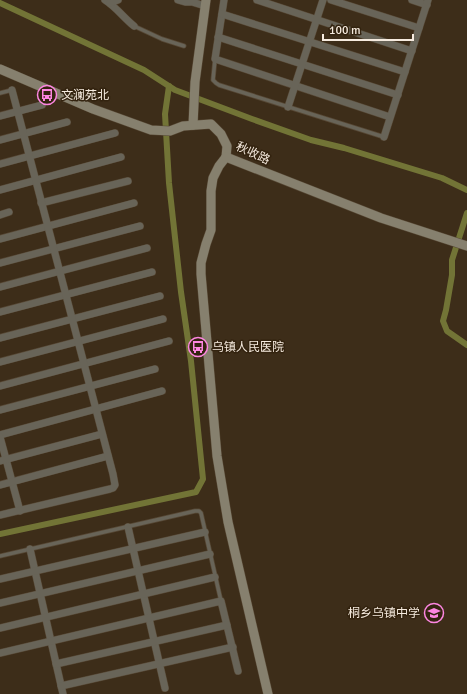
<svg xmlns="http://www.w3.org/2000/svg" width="467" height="694" viewBox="0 0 467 694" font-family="Signika,'Noto Sans SC',sans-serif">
<rect width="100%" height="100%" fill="#3d2d19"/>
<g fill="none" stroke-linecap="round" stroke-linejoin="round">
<!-- canal -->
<g stroke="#727436" stroke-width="6">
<path d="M0,3L144,70L175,90L252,119L311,140L344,148L442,178L467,190"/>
<path d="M467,213L452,260V275L446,310L443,321L447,331L467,345"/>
<path d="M0,534L196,492L203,479L191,361L181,292L169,183L165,114L169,86"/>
</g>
<!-- lane casing -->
<g stroke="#574835" stroke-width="5">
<g id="lane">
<path d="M134,26L162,39L184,46"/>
<path d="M215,59L213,80L216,83L219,85L384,137"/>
<path d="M0,93L12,90"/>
<path d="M0,556L195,511H199L201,513L221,601"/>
</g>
</g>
<!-- street casing -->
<g stroke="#574835" stroke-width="8">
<g id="street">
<path d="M105,0C116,7 124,18 134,26"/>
<path d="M178,0L185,2H192L205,6"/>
<path d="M224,0L215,59L390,117"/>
<path d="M257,0L412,51"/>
<path d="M331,0L419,28"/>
<path d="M412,0L427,5"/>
<path d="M110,3L118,0"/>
<path d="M222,14L405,72"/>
<path d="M218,37L398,95"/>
<path d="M288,107L323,0"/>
<path d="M0,116L42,105"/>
<path d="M384,137L428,0"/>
<path d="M0,140L67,122"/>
<path d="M0,164L115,133"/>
<path d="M0,190L121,157"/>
<path d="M41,203L128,181"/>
<path d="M0,215L9,212"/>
<path d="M0,239L134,203"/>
<path d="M0,263L140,226"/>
<path d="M0,287L147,248"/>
<path d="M0,312L152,272"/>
<path d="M0,338L160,296"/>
<path d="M0,362L163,319"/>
<path d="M0,386L169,341"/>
<path d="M0,410L155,369"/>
<path d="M0,435L162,391"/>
<path d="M0,437L20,511"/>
<path d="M0,461L102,434"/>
<path d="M0,485L108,456"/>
<path d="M0,515L110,489L113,488L115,485L113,474L12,90"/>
<path d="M128,527L165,688"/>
<path d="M30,549L63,694"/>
<path d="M0,579L205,532"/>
<path d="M0,603L210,554"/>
<path d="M0,628L215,577"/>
<path d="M0,653L221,601L238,671"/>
<path d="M56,664L227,625"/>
<path d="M61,686L233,647"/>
</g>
</g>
<!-- secondary casing -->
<g stroke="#574835" stroke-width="10">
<g id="secondary">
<path d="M0,69L93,109L151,130L170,131L183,126L211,124L221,134L227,146L226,157"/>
<path d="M193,125L195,82L206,0"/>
<path d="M226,157L219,166L213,178L211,191V230L206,244L201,263V274L217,456L228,522L268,694"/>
<path d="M226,157L381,218L467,246"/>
</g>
</g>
<!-- lane -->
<use href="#lane" stroke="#686458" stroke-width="3.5"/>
<!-- street -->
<use href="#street" stroke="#686458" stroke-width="7"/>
<!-- secondary -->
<use href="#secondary" stroke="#86806e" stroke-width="9"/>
</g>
<!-- icons -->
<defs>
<g id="bus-ring" transform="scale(1)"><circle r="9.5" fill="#33230f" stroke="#fd86e1" stroke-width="1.5"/><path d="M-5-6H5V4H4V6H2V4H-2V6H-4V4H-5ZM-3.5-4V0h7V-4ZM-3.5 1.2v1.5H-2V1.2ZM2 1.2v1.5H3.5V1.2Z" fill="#fd86e1"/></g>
<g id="school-ring" transform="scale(1)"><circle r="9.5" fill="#33230f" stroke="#fd86e1" stroke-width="1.5"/><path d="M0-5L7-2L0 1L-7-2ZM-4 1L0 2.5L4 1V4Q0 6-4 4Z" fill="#fd86e1"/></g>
</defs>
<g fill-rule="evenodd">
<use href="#bus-ring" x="47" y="95"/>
<use href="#bus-ring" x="198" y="347"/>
<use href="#school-ring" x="434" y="613"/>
</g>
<g text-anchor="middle" stroke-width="3" stroke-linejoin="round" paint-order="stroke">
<!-- poi labels -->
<g font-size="12" fill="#f6ebdf" stroke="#33230f" text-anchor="start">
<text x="61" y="99">文澜苑北</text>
<text x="212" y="351">乌镇人民医院</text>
<text x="420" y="617" text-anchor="end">桐乡乌镇中学</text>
</g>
<!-- street labels -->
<g font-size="12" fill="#f6ebdf" stroke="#33230f">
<text transform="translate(253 153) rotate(25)" y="4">秋收路</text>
</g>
</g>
<!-- scale -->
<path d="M323 34v6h90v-6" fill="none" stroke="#f6ebdf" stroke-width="2"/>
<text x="329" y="34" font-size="12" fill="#f6ebdf" stroke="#33230f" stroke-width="3" paint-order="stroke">100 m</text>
</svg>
